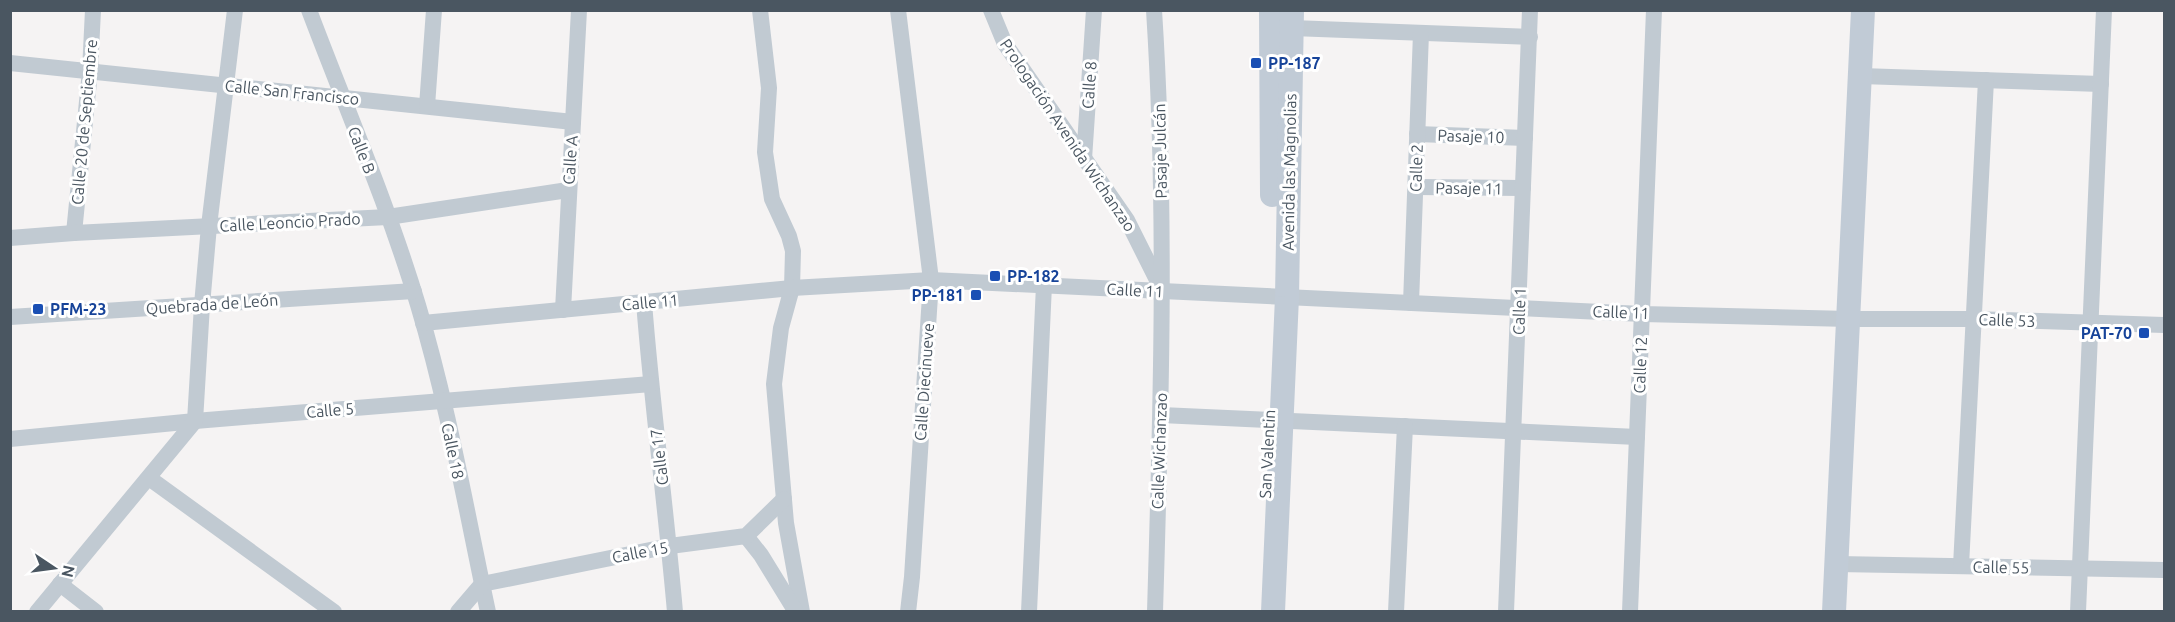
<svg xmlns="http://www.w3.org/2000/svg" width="2175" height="622" viewBox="0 0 2175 622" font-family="Ubuntu,sans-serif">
<rect width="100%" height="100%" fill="#f5f3f3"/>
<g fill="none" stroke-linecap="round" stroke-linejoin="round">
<!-- street -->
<g stroke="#c1cad2" stroke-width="16">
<path d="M309,10C346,108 388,205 418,305C448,405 466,509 488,612"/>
<path d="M760,10L769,88L765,152L772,199L789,236L793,251L792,288L781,328L774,384L786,523L802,612"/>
<path d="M898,10L931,280L912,577L908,612"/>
<path d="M991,10L1005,44L1127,220L1161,288"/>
<path d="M1154,10C1167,211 1161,411 1155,612"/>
<path d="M1292,28L1530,37"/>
<path d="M10,63L573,122"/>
<path d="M1861,76L2101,84"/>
<path d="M427,106L434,10"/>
<path d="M1417,134L1525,138"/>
<path d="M1084,159L1094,10"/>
<path d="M1416,187L1523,188"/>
<path d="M74,233L90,71L93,10"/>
<path d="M10,238L74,233L388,217L568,190"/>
<path d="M644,302C652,406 666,508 675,612"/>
<path d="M1411,303L1421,33"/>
<path d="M563,310L579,10"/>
<path d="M10,317L414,291"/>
<path d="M423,323L792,288L931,280L1642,314L1849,319H1973L2164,325"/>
<path d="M1161,415L1637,437"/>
<path d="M10,439L195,421L651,384"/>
<path d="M149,478L334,612"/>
<path d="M746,536L761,555L796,612"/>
<path d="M1837,564L2164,570"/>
<path d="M1961,566L1986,80"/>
<path d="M60,584L96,612"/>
<path d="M482,584L670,546L746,536L784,499"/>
<path d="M37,612L195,421L202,305L209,226L235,10"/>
<path d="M458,612L482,584"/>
<path d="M1029,612L1044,285"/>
<path d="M1396,612L1405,426"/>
<path d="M1506,612L1530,10"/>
<path d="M1630,612L1654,10"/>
<path d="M2078,612L2104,10"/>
</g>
<!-- secondary -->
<g stroke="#c1cbd6" stroke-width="24">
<path d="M1271,10L1272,195"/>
<path d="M1273,612L1287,297L1292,10"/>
<path d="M1834,612L1863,10"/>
</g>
</g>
<!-- markers -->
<g fill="#1a4fb4" stroke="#fff" stroke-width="2">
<rect x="1250" y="57" width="12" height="12" rx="3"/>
<rect x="989" y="270" width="12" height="12" rx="3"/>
<rect x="970" y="289" width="12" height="12" rx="3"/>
<rect x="32" y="303" width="12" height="12" rx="3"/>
<rect x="2138" y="327" width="12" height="12" rx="3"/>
</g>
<g text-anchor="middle" stroke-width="6" stroke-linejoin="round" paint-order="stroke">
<!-- transit labels -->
<g font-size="16" font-weight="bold" fill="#164399" stroke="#fff" text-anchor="start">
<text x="1268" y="69">PP-187</text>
<text x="1007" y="282">PP-182</text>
<text x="964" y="301" text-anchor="end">PP-181</text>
<text x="50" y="315">PFM-23</text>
<text x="2132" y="339" text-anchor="end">PAT-70</text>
</g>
<!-- street labels -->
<g font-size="16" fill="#4a5661" stroke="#fff">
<text transform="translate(1089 85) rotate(-86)" y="6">Calle 8</text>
<text transform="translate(292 92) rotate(6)" y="6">Calle San Francisco</text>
<text transform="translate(84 122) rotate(-85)" y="6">Calle 20 de Septiembre</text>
<text transform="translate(1068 135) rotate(56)" y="6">Prologación Avenida Wichanzao</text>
<text transform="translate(1471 136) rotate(2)" y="6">Pasaje 10</text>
<text transform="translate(362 150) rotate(69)" y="6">Calle B</text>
<text transform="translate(1160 151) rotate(-91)" y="6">Pasaje Julcán</text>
<text transform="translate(570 160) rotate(-86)" y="6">Calle A</text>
<text transform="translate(1416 168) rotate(-88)" y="6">Calle 2</text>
<text transform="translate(1289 172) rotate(-89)" y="6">Avenida las Magnolias</text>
<text transform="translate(1469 188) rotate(1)" y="6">Pasaje 11</text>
<text transform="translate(290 222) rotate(-3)" y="6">Calle Leoncio Prado</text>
<text transform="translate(1135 290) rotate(3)" y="6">Calle 11</text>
<text transform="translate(650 302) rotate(-5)" y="6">Calle 11</text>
<text transform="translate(212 304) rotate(-4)" y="6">Quebrada de León</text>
<text transform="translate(1519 311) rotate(-88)" y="6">Calle 1</text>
<text transform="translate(1621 312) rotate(2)" y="6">Calle 11</text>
<text transform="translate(2007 320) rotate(2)" y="6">Calle 53</text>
<text transform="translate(1640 365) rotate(-88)" y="6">Calle 12</text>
<text transform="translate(924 382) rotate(-86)" y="6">Calle Diecinueve</text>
<text transform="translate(330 410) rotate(-5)" y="6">Calle 5</text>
<text transform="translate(453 451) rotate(78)" y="6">Calle 18</text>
<text transform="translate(1159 451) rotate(-88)" y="6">Calle Wichanzao</text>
<text transform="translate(1267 454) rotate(-87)" y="6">San Valentin</text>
<text transform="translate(659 457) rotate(-97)" y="6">Calle 17</text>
<text transform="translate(640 552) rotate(-11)" y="6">Calle 15</text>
<text transform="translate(2001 567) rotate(1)" y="6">Calle 55</text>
</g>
</g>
<!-- border -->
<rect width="2175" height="622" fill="none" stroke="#4a5661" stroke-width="24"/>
<!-- north arrow -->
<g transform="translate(54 568) rotate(103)" stroke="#ffffff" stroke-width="4.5" paint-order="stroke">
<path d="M0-4.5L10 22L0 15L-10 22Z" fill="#4a5661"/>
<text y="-9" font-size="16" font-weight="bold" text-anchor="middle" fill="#4a5661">N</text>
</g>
</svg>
